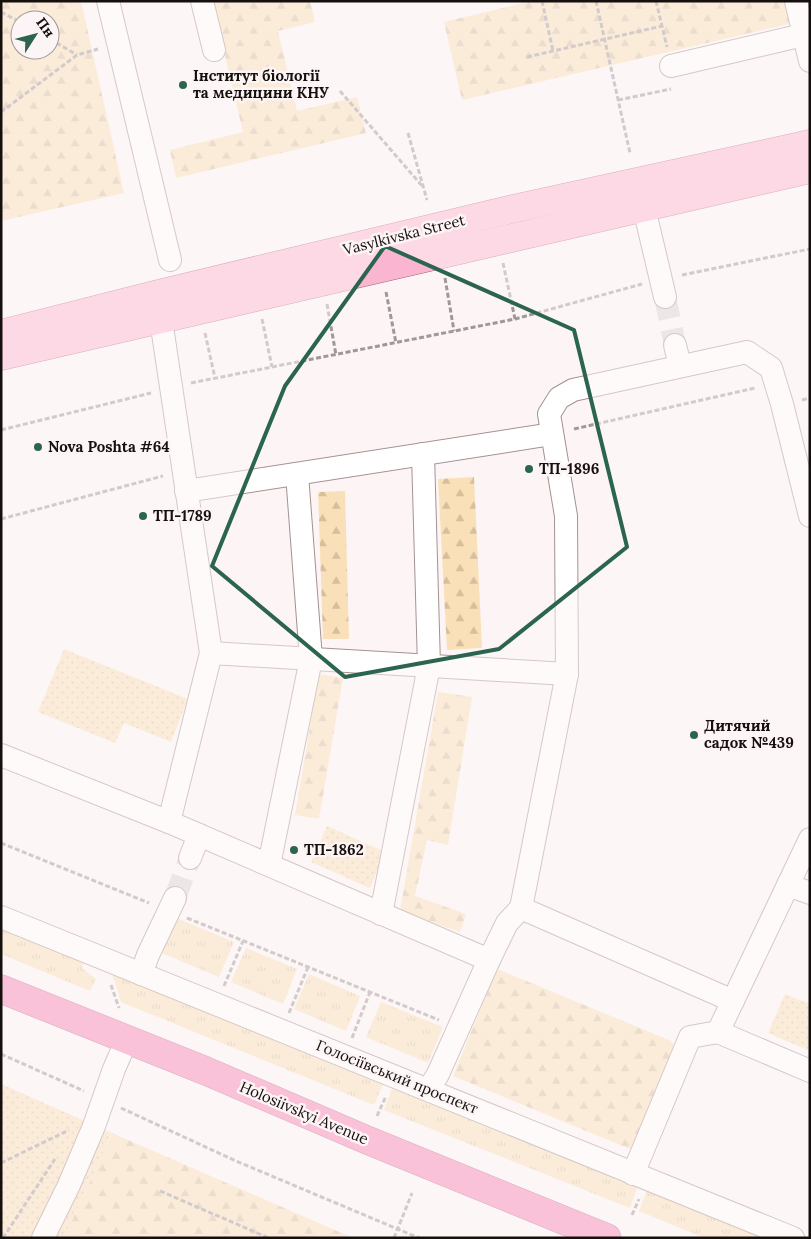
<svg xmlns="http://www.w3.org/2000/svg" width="811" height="1239" viewBox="0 0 811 1239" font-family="Lora,serif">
<defs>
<pattern id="grass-tufts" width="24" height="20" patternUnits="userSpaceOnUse" patternTransform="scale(1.25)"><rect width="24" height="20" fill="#f9e0b8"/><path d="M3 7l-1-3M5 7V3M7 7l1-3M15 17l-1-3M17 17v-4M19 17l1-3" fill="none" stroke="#d5bf9d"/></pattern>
<pattern id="forest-firs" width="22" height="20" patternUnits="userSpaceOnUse" patternTransform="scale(1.25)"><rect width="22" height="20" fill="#f9e0b8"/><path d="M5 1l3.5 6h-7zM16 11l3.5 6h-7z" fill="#d5bf9d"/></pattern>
<pattern id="park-dots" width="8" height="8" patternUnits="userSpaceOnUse" patternTransform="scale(1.25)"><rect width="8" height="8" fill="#f9e0b8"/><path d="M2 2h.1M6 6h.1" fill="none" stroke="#d5bf9d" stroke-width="1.8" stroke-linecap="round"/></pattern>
</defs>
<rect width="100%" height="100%" fill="#fdf5f5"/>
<!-- grass -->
<g fill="url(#grass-tufts)">
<path d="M172,916L234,942L219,977L157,951Z"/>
<path d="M1,925L84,959L82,968L96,979L90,991L1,954Z"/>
<path d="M246,948L297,969L283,1004L231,982Z"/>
<path d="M110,968L384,1082L374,1105L121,1002Z"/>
<path d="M309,974L360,996L346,1031L294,1009Z"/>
<path d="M381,1002L443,1027L428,1063L366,1037Z"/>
<path d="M393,1086L638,1185L630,1208L384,1110Z"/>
<path d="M647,1190L763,1238H704L639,1211Z"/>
</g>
<!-- forest -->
<g fill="url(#forest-firs)" fill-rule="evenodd">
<path d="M1,1H81L124,193L1,221ZM20,20H50V50H20Z"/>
<path d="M212,1H310L315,22L278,31L297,111L357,97L366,133L176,178L170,150L243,132Z"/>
<path d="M532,1H810V19L462,100L444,22Z"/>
<path d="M474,477L482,648L447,650L438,479Z"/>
<path d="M345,491L349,639H323L318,492Z"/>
<path d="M319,674L343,678L319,819L295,815Z"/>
<path d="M438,692L472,697L448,845L427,840L415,896L466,914L460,932L400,911Z"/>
<path d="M497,969L669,1040L678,1047L635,1151L453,1076Z"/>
<path d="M112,1133L353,1238H64Z"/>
</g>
<!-- park -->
<g fill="url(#park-dots)">
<path d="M64,649L188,699L171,742L124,723L115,743L38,712Z"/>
<path d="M327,826L385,852L370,888L311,862Z"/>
<path d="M785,994L810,1004V1051L768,1033Z"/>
<path d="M1,1084L112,1133L64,1238H1Z"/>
</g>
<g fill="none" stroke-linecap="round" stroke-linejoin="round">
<!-- minor-tunnel -->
<g stroke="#dad2d2" stroke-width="22" stroke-dasharray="22 11" stroke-linecap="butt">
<path d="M665,297L675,345"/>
<path d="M175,898L190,858"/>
</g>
<!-- minor casing -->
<g stroke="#a49291" stroke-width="24">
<g id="minor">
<path d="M108,1L170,260"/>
<path d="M202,1L214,50"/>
<path d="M796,1L810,61"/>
<path d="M671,66L803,35"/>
<path d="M644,208L665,297"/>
<path d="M161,320L211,653L169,822"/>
<path d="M675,345L680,366"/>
<path d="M186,491L552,434"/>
<path d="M211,653L567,674"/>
<path d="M1,755L169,822L489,960"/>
<path d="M190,858L199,835"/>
<path d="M269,865L311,659L297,474"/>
<path d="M788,885L810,893"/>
<path d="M521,908L733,1001"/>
<path d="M381,914L429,666L423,454"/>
<path d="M1,917L793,1238"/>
<path d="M141,974L148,955L175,898"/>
<path d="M718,1032L810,1071"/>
<path d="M429,1089L438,1074L489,960L507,923L521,908L567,674L566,516L549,414L559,398L573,390L747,352L771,368L782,404L810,516"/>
<path d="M633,1174L690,1037L718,1032L810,839"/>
<path d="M43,1238L69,1185L94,1126L114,1069L127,1039"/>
</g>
</g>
<!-- major casing -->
<g stroke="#a75a79" stroke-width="29">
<g id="major">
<path d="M1,334L150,296L508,210L810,144"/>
<path d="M1,356L810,169"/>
</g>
</g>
<!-- highway casing -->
<g stroke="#a75a79" stroke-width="29">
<path id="highway" d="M1,989L206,1071L367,1140L607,1238"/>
</g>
<!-- path -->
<g stroke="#9f9898" stroke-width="3" stroke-dasharray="5 2.5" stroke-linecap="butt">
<path d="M542,1L553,51"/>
<path d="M596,1L630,153"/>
<path d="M656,1L667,47"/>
<path d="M1,12L20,22"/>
<path d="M50,39L77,55"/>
<path d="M527,57L662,26"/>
<path d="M340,91L423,187"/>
<path d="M618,100L671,89"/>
<path d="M1,112L77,55L98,49"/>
<path d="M408,133L427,200"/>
<path d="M503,263L515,319"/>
<path d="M682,275L810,249"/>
<path d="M445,278L454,331"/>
<path d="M386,292L396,343"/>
<path d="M327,304L336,355"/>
<path d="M262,319L272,367"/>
<path d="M205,333L215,378"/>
<path d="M191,383L515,319L642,284"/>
<path d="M802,400L810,398"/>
<path d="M574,429L755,388"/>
<path d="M1,430L151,393"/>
<path d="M1,519L163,476"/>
<path d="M1,843L149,903"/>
<path d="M187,918L439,1020"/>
<path d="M111,985L119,1008"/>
<path d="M224,986L243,941"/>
<path d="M289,1013L308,967"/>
<path d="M352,1038L370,992"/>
<path d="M1,1054L84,1091"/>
<path d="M121,1108L236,1161L419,1238"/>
<path d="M377,1116L386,1096"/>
<path d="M1,1163L69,1130"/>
<path d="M160,1191L269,1238"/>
<path d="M632,1215L639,1199"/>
<path d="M3,1238L55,1159"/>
<path d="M394,1238L412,1193"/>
</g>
<!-- minor -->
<use href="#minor" stroke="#fff" stroke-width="22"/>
<!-- major -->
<use href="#major" stroke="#fab5d1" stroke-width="28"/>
<!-- highway -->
<use href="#highway" stroke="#f683b3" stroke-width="28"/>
</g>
<!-- marked area -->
<path d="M0 0H811V1239H0ZM385,246L574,330L627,547L499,649L345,677L212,566L285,386Z" fill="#fdf5f5" fill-opacity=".55" fill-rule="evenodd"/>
<path fill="none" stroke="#2b654f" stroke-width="4" stroke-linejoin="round" d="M385,246L574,330L627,547L499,649L345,677L212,566L285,386Z"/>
<!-- markers -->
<g fill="#2b654f" stroke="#fdf5f5" stroke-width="2">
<circle cx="183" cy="85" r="5"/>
<circle cx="38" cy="447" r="5"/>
<circle cx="529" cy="469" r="5"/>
<circle cx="143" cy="516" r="5"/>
<circle cx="694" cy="735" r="5"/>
<circle cx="294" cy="850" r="5"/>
</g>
<g text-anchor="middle" stroke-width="5" stroke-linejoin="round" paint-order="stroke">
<!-- poi labels -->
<g font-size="15" font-weight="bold" fill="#150f0e" stroke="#fdf5f5" text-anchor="start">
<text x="193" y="81">Інститут біології<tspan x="193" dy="17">та медицини КНУ</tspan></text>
<text x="48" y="452">Nova Poshta #64</text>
<text x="539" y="474">ТП-1896</text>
<text x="153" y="521">ТП-1789</text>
<text x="704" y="731">Дитячий<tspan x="704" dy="17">садок №439</tspan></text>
<text x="304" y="855">ТП-1862</text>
</g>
<!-- street labels -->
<g font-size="15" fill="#150f0e" stroke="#fdf5f5">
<text transform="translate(404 235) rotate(-14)" y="5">Vasylkivska Street</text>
<text transform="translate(397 1077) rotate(22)" y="5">Голосіївський проспект</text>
<text transform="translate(304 1113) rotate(23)" y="5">Holosiivskyi Avenue</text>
</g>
</g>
<!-- border -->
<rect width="811" height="1239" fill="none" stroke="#150f0e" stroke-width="5"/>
<!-- north arrow -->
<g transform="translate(35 35) rotate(54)"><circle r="24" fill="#fdf5f5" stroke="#a09999"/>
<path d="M0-4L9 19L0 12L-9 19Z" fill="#2b654f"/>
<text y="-8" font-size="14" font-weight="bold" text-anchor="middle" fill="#150f0e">Пн</text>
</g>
</svg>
